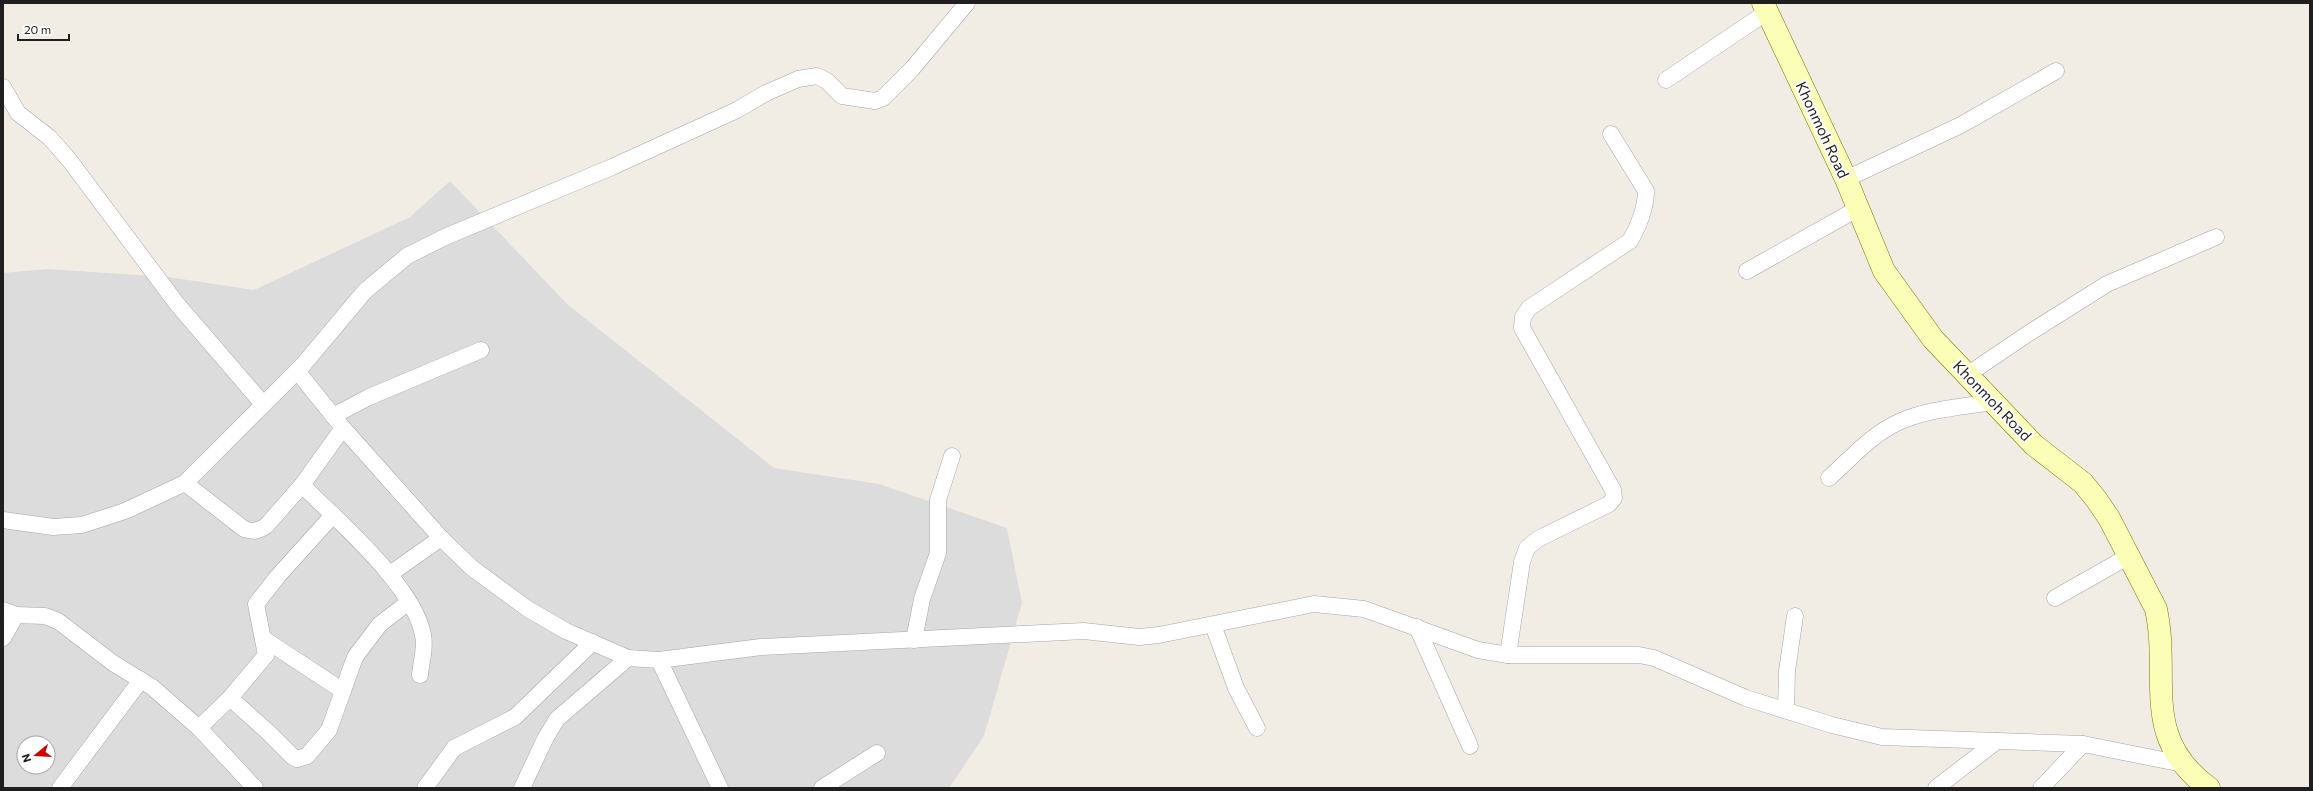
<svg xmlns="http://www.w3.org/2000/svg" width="2313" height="791" viewBox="0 0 2313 791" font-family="Commissioner,sans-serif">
<rect width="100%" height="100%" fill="#f1ede5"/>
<!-- residential -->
<path fill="#dddcdc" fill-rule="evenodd" d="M450,181L567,304L774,468L879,484L1007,528L1022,603L984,736L949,788H3V273L47,269L168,277L254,290L410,217ZM24,743H48V767H24Z"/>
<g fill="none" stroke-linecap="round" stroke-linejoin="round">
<!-- street casing -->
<g stroke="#a6a6a6" stroke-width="17">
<g id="street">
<path d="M1666,80L1767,12"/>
<path d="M3,87L18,113L50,138L70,161L177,304L263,404"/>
<path d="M1846,179L1961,125L2056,71"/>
<path d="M1747,271L1857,209"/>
<path d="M297,371L343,428L441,538L472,568L528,609L566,631L628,658L659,660L761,647L1084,631L1139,637L1159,635L1314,604L1364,609L1478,650L1508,655H1639L1654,658L1746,698L1832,725L1882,737L2083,744L2183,764"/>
<path d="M1967,375L2029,333L2107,284L2216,237"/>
<path d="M333,416L369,397L481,350"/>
<path d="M1829,478C1851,458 1872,434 1899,422C1927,409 1962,407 1992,402"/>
<path d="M185,483L244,529C253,532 258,531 266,526L302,485"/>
<path d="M333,515C362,543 416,595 423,635C426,648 421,662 420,675"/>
<path d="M3,520L53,527L82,525L125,511L185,483L303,365L365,291L407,256L445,237L612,167L737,110L766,93L798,79L817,76L827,81L842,96L875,101L883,98L912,69L967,3"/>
<path d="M390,574L441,538"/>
<path d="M2055,598L2129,556"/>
<path d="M3,610L16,615L45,616L58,621L113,663L152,687L199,728L255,788"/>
<path d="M1213,625L1236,688L1257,728"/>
<path d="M1417,627L1470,746"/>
<path d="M3,638L16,615"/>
<path d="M264,639L343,691"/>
<path d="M914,640L922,599L938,553V500L952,456"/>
<path d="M1508,655L1522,562L1527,548L1538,539L1609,504L1614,498L1613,490L1522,328L1523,317L1529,308L1630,241C1638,228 1646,207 1646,191L1611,134"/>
<path d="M659,660L720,788"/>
<path d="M230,698L268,732L293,757L297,759L307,756L329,730L355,657L380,624L409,602"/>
<path d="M1786,710L1787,671L1795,616"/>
<path d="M199,728L230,698L266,655L256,604L278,576L333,515L302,485L343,428"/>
<path d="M60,788L141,680"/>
<path d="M425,788L454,748L515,717L593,642"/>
<path d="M522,788L545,739L557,719L628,658"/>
<path d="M822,788L877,753"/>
<path d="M1936,788L1997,741"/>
<path d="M2041,788L2083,744"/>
</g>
</g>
<!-- secondary casing -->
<g stroke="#707d00" stroke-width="23">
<path id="secondary" d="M1763,3L1846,179L1884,271L1933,339L2034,445L2083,483L2096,499L2109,518L2156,609C2171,678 2139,737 2209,788"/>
</g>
<!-- street -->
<use href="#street" stroke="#fff" stroke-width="16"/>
<!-- secondary -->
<use href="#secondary" stroke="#fbfeb6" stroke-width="22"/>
</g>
<g text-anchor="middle" stroke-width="4" stroke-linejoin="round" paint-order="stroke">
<!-- street labels -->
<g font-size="15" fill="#1f1f1f" stroke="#fff">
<text transform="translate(1822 130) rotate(65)" y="5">Khonmoh Road</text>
<text transform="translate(1992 401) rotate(46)" y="5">Khonmoh Road</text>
</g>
</g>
<!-- border -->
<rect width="2313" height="791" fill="none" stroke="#1f1f1f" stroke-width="8"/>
<!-- north arrow -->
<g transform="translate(36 755) rotate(252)"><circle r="19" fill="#ffffff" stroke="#a5a5a5"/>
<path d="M0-3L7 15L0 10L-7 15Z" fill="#cf0001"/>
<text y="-6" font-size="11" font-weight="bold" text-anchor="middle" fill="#1f1f1f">N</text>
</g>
<!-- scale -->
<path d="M18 34v6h51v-6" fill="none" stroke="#1f1f1f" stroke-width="2"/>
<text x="24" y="34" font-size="12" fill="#1f1f1f" stroke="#ffffff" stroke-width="3" paint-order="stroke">20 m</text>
</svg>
